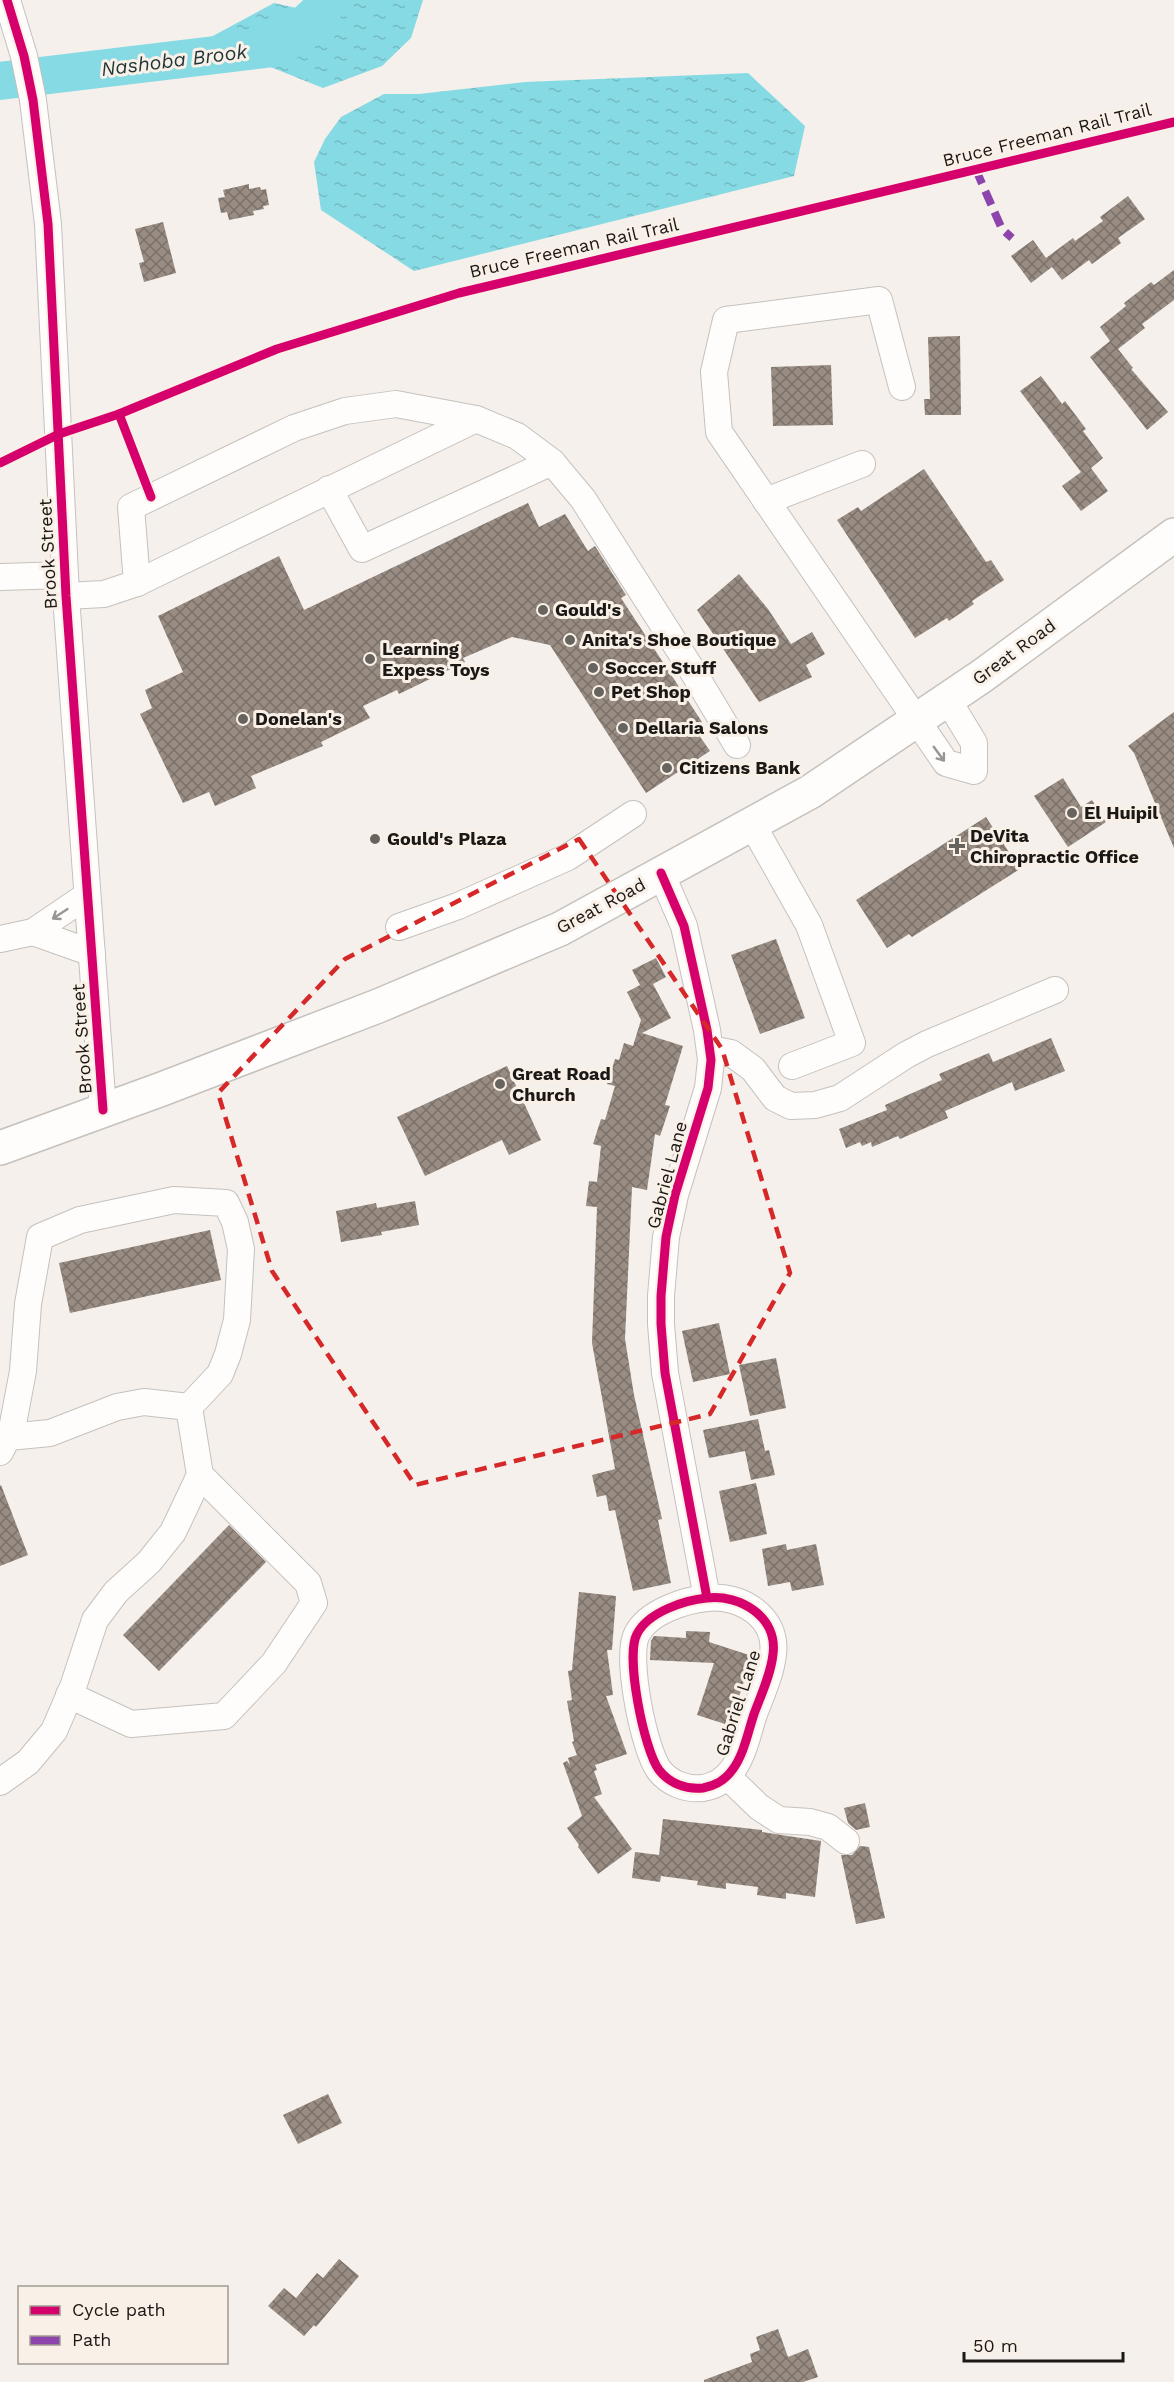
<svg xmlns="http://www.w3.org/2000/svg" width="1174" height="2382" viewBox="0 0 1174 2382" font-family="'Work Sans',sans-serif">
<defs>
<pattern id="water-ripples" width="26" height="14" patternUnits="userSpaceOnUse" patternTransform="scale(1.5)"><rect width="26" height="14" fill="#86dae3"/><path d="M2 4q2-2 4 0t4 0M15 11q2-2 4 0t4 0" fill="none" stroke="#73bac2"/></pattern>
<pattern id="building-cross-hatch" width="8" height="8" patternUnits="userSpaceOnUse" patternTransform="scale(1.5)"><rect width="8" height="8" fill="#988c83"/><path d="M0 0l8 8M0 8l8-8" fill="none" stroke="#7b716a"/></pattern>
</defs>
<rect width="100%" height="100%" fill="#f5f0eb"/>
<!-- water -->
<g fill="url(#water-ripples)">
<path d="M348,0H423L411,38L382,66L323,88L273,68L216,49L211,37L274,3L301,9Z"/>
<path d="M748,73L805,126L794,176L414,271L321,210L314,162L325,139L341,117L384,94H419L525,82Z"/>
</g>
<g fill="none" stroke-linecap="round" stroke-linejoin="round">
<!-- river -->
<path stroke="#86dae3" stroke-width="38" d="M0,81L281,47L331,0"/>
</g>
<!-- building -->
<g fill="url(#building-cross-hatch)">
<path d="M249,184V189L260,187L261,190L266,189L269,205L263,206L264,209L253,211L254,215L229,220L227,212L221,213L218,198L225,197L223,190Z"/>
<path d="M1128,196L1145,219L1118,238L1121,243L1092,264L1089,260L1062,280L1052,267L1031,283L1011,256L1033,240L1046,258L1073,238L1075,241L1103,221L1100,217Z"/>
<path d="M163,222L176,273L144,282L139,263L144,262L135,229Z"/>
<path d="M1174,270V300L1142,324L1145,328L1118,349L1133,368L1131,369L1168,412L1147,430L1090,357L1110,341L1100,327L1126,306L1124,303L1151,282L1154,285Z"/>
<path d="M960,336L961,415H925L924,399H930L928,337Z"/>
<path d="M831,365L833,425L773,426L771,367Z"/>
<path d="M1041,376L1062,404L1065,401L1086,429L1083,431L1103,458L1091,468L1108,491L1081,511L1062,486L1081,472L1020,391Z"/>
<path d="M924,469L986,562L991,560L1004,580L972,601L974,604L949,621L947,618L915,638L837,520L858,507L861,511Z"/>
<path d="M528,503L539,527L565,514L588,551L595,546L626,595L621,598L702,722L694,728L710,751L646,793L550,645L512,637L463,658L465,662L399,694L397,690L363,706L370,718L321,742L323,746L251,776L256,788L215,806L209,792L183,803L140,714L152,708L145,690L183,672L158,616L279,556L304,610Z"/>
<path d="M739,574L768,609L791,644L812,632L825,654L806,665L812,677L759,702L697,610Z"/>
<path d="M1174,712V848L1134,753L1128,746Z"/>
<path d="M1063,778L1081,807L1092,800L1106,822L1068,847L1034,796Z"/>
<path d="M986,817L1020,869L912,937L909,934L887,948L856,900Z"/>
<path d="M776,939L805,1018L760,1034L731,955Z"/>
<path d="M656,958L666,977L653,984L671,1018L642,1033L683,1046L665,1105L670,1106L660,1136L655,1134L647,1190L632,1187L625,1339L634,1395L662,1519L658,1520L671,1583L633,1591L615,1510L609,1511L606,1495L597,1497L592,1475L615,1469L592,1343L597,1207L586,1206L589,1181L597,1182L601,1146L593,1144L601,1119L605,1120L615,1086L607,1084L615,1059L619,1060L624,1043L633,1046L641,1020L627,992L640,985L632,970Z"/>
<path d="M1051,1038L1065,1071L1015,1091L1012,1082L945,1111L948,1118L900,1139L898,1136L872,1147L871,1142L862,1146L860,1142L846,1148L839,1129L887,1110L885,1105L942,1080L939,1074L989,1053L993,1062Z"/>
<path d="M507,1066L541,1140L509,1155L502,1140L425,1176L397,1117Z"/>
<path d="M415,1201L419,1225L381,1232L382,1235L341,1242L336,1211L376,1203L377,1208Z"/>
<path d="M210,1230L221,1280L70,1313L59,1263Z"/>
<path d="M719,1323L730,1374L693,1382L682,1331Z"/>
<path d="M776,1358L786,1408L750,1416L739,1365Z"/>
<path d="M758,1419L765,1451L769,1450L775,1475L751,1480L745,1451L709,1458L703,1430Z"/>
<path d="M756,1483L767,1534L730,1542L719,1491Z"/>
<path d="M1,1485L28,1555L0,1566V1486Z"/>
<path d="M229,1525L266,1562L159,1671L123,1635Z"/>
<path d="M786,1544L787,1550L816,1544L824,1585L792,1591L790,1582L768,1586L762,1549Z"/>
<path d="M579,1592L616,1596L612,1650H607L613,1695L606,1696L627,1754L595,1765L597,1770L594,1771L602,1794L594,1797L632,1849L598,1874L578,1847L579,1845L567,1828L582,1816L563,1763L567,1761L570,1765L568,1758L577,1755L572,1742L574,1741L567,1701L572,1700L568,1671L572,1670Z"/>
<path d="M686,1631L710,1632L709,1642L752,1656L738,1700L734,1699L725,1724L697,1715L714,1663L650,1660L651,1641L654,1636L686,1638Z"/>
<path d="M865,1803L870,1827L856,1830L848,1823L844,1808Z"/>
<path d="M663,1819L762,1830V1832L821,1841L815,1897L786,1893V1899L757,1895L758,1887L726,1883V1889L697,1885L698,1881L661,1876L660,1882L632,1878L635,1852L659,1855Z"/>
<path d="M860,1846L869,1847L885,1918L856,1924L841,1855H852Z"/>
<path d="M328,2094L342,2123L298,2144L283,2115Z"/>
<path d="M339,2259L359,2276L316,2327L314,2325L304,2336L268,2306L284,2288L296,2298L317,2273L323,2278Z"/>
<path d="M778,2329L788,2357L808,2349L818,2377L803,2382H704V2380L752,2362L750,2354L760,2350L756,2337Z"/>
</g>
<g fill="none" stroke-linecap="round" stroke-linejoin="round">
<!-- minor casing -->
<g stroke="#c5c1bd" stroke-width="28">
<g id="minor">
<path d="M7,0L24,56L33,100L48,224L66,596L103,1110"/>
<path d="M902,387L879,300L726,320L714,372L719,432L946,763L974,771V743L948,700"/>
<path d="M329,489L362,549L552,462"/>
<path d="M766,501L862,464"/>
<path d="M0,577L65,575"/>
<path d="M137,583L131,507L294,428L345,411L396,404L476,419"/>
<path d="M66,596L104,594L137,583L476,419L517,436L552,462L583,499L692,670L737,745"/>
<path d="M752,824L809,925L852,1043L792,1066"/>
<path d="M661,873L684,926L707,1030L711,1060L708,1088L675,1195L666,1237L661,1296V1324L665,1373L707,1598C685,1600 648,1612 637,1634C625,1656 644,1750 659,1770C669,1783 686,1790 703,1788C715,1786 726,1779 733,1769C744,1754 748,1732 754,1714C761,1695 771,1674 773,1654C778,1617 740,1594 707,1598"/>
<path d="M399,927L458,906L568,857L633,814"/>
<path d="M33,932L92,953"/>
<path d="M0,939L33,932L86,896"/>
<path d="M710,1049L731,1053L753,1069L775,1098L791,1106L815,1105L840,1098L906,1055L927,1044L1055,990"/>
<path d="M0,1452L12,1429L23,1371L28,1304L40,1237L80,1220L174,1200L226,1203L235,1222L241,1249L237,1320L228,1354L220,1374L189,1407L144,1402L117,1407L50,1433L8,1437"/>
<path d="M69,1695L131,1724L224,1716L274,1663L314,1603L308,1583L200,1475"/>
<path d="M727,1776L759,1807L779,1820L810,1822L828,1827L846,1841"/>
<path d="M0,1782L28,1762L54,1731L73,1687L95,1620L116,1592L149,1562L173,1532L200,1475L189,1407"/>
</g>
</g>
<!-- major casing -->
<g stroke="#c5c1bd" stroke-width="36">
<path id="major" d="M0,1148L162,1089L378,1006L560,929L810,792L982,676L1174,535"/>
</g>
<!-- minor -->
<use href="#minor" stroke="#fefdfc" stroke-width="26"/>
<!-- major -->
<use href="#major" stroke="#fefdfc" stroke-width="33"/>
<!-- quiet -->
<path stroke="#8e44ad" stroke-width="8" stroke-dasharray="15 8" stroke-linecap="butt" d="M976,170L1002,229L1012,238"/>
<!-- cycleway casing -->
<g stroke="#f9f0e7" stroke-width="13">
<g id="cycleway">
<path d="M7,0L24,56L33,100L48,224L66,596L103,1110"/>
<path d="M119,414L151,497"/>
<path d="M0,463L59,434L119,414L277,349L459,293L1174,122"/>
<path d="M661,873L684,926L707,1030L711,1060L708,1088L675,1195L666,1237L661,1296V1324L665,1373L707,1598C685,1600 648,1612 637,1634C625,1656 644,1750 659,1770C669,1783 686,1790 703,1788C715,1786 726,1779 733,1769C744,1754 748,1732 754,1714C761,1695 771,1674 773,1654C778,1617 740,1594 707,1598"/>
</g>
</g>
<!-- cycleway -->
<use href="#cycleway" stroke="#d6006c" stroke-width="9"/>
</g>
<!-- one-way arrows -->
<defs><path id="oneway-shaft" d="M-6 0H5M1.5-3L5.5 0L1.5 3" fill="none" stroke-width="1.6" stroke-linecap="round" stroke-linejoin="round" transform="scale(1.5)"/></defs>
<g stroke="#989694">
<use href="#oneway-shaft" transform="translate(939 754) rotate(54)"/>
<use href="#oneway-shaft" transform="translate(60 914) rotate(147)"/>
</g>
<!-- marked area -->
<path fill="none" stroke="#d62828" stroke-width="4.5" stroke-dasharray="12 8" stroke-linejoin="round" d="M579,839L722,1049L790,1273L710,1414L415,1485L272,1271L218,1093L345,959Z"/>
<!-- markers -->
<g fill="#676460" stroke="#f9f0e7" stroke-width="2">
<circle cx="543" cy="610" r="6"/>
<circle cx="570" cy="640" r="6"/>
<circle cx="370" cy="659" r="6"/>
<circle cx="593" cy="668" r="6"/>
<circle cx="599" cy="692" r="6"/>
<circle cx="243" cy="719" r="6"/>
<circle cx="623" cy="728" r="6"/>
<circle cx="667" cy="768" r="6"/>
<circle cx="1072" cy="813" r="6"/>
<circle cx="375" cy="839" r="6"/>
<path d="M954 837h6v6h6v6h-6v6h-6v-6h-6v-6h6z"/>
<circle cx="500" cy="1084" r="6"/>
</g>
<g text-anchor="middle" stroke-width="6" stroke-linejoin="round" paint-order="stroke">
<!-- street labels -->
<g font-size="18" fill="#1b1815" stroke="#f9f0e7">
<text transform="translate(1047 135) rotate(-14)" y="6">Bruce Freeman Rail Trail</text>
<text transform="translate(574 248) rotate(-13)" y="6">Bruce Freeman Rail Trail</text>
<text transform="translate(48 554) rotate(-93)" y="6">Brook Street</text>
<text transform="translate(1014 652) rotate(-36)" y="6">Great Road</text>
<text transform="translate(601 906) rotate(-28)" y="6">Great Road</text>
<text transform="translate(82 1039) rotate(-94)" y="6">Brook Street</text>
<text transform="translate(667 1175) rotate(-75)" y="6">Gabriel Lane</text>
<text transform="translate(738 1703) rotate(-72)" y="6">Gabriel Lane</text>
</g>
<!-- poi labels -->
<g font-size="18" font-weight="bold" fill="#1b1815" stroke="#f9f0e7" text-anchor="start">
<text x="555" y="616">Gould's</text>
<text x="582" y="646">Anita's Shoe Boutique</text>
<text x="382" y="655">Learning<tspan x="382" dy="21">Expess Toys</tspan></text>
<text x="605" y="674">Soccer Stuff</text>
<text x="611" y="698">Pet Shop</text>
<text x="255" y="725">Donelan's</text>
<text x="635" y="734">Dellaria Salons</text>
<text x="679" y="774">Citizens Bank</text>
<text x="1084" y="819">El Huipil</text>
<text x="970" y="842">DeVita<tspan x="970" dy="21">Chiropractic Office</tspan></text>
<text x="387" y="845">Gould's Plaza</text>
<text x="512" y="1080">Great Road<tspan x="512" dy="21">Church</tspan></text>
</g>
<!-- water labels -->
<g font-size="20" font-style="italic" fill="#1f3538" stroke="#f9f0e7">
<text transform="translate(174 60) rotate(-7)" y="7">Nashoba Brook</text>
</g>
</g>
<!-- legend -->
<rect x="18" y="2286" width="210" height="78" fill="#f9f0e7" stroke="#a09a93" stroke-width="1.5"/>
<rect x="30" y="2306" width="30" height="9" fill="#d6006c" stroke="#a09a93" stroke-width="1.5"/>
<text x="72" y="2316" font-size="18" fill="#1b1815">Cycle path</text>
<rect x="30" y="2336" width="30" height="9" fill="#8e44ad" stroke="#a09a93" stroke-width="1.5"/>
<text x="72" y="2346" font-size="18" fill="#1b1815">Path</text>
<!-- scale -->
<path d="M964 2352v9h159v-9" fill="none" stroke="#1b1815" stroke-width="3"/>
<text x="973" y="2352" font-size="18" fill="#1b1815" stroke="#f9f0e7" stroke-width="4.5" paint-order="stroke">50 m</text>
</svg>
